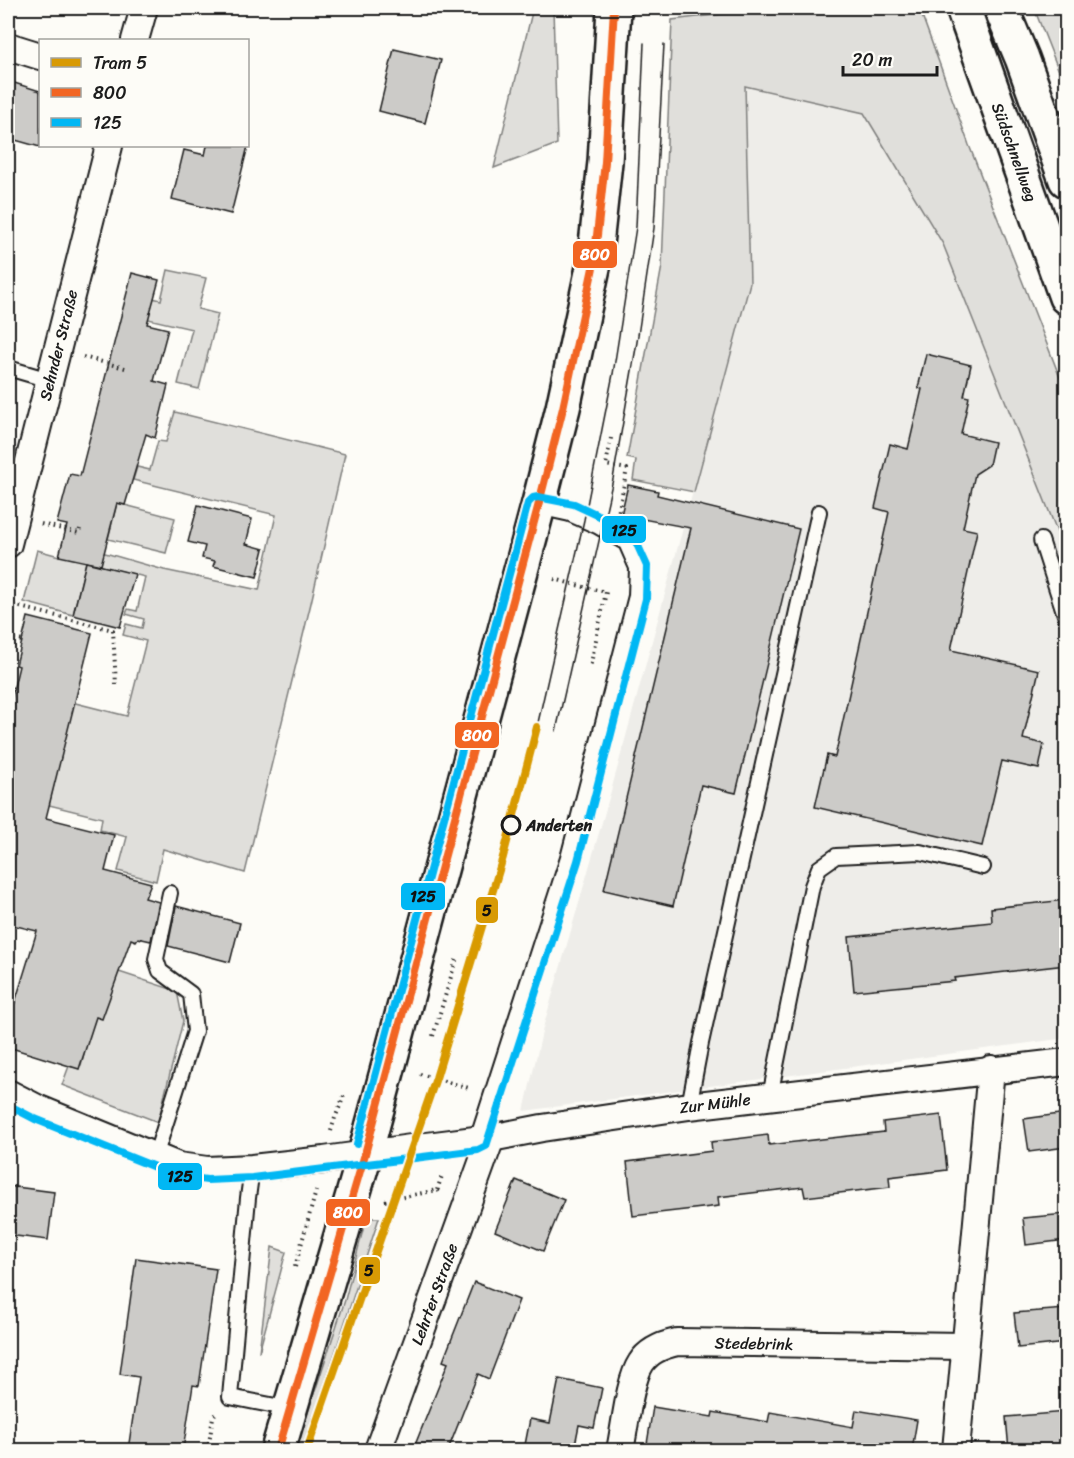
<svg xmlns="http://www.w3.org/2000/svg" width="1074" height="1458" viewBox="0 0 1074 1458" font-family="Sriracha,sans-serif">
<rect width="100%" height="100%" fill="#fdfcf7"/>
<filter id="ink" filterUnits="userSpaceOnUse"><feTurbulence type="fractalNoise" baseFrequency=".0167" numOctaves="2"/><feDisplacementMap in="SourceGraphic" scale="12" xChannelSelector="R" yChannelSelector="G"/><feConvolveMatrix kernelMatrix="1 2 1 2 8 2 1 2 1" color-interpolation-filters="sRGB"/></filter>
<g filter="url(#ink)">
<!-- built -->
<path fill="#eeede9" d="M745,86L864,113L943,244L1066,554V1038L524,1111L543,1028L611,791L750,283Z"/>
<!-- green -->
<g fill="#e0dfdb" stroke="#7e7e7c" stroke-width="1.5">
<path d="M533,8H553L557,144L494,168Z"/>
<path d="M773,8H918L920,10L969,145L1066,393V554L943,244L864,113L745,86L750,283L694,492L633,480L636,460L627,458L662,266L672,20Z"/>
<path d="M1034,8H1066V89Z"/>
<path d="M168,270L206,278L198,309L218,314L199,389L178,384L192,329L131,315L136,294L161,300Z"/>
<path d="M175,412L345,454L311,603L245,873L163,849L156,881L118,871L127,837L100,830L102,818L49,805L69,721L9,706L8,712V686L127,716L146,641L123,635L126,624L142,628L144,619L126,614L128,609L137,611L145,577L86,562L73,615L24,602L37,550L59,556L88,548L164,570L259,590L276,515L133,480L137,467L150,470L158,441L166,442Z"/>
<path d="M117,503L175,518L166,553L108,539Z"/>
<path d="M119,972L177,991L183,1021L158,1122L62,1085L69,1066L72,1067L81,1065L94,1016Z"/>
<path d="M366,1218H379L303,1450H296L298,1443L345,1300Z"/>
<path d="M272,1247L286,1252L259,1352Z"/>
</g>
<!-- building -->
<g fill="#cccbc8" stroke="#1c1c1c" stroke-width="1.5">
<path d="M394,49L441,60L425,123L379,111Z"/>
<path d="M8,81L40,91V147L8,138Z"/>
<path d="M207,146H248L231,214L172,199L184,150L205,155Z"/>
<path d="M132,273L159,280L147,324L168,329L154,381L168,385L155,438L146,434L125,505L117,503L101,565L59,556L67,525L57,523L70,474L80,476Z"/>
<path d="M926,354L971,365L964,396L969,397L961,434L994,442L989,465L975,474L963,528L977,531L951,650L1039,670L1023,739L1044,744L1039,769L1002,761L982,846L815,807L827,755L835,757L889,512L875,508L890,444L908,449L922,389L918,388Z"/>
<path d="M628,485L658,491L657,495L799,529L736,793L701,785L673,906L604,890L691,528L621,515Z"/>
<path d="M198,505L252,519L246,544L264,549L257,577L213,566L215,561L202,558L205,546L188,542Z"/>
<path d="M86,562L135,574L120,627L73,615Z"/>
<path d="M28,617L92,633L46,818L114,835L105,871L151,883L145,898L159,902L151,941L138,938L136,941L131,939L102,1019L96,1017L79,1069L8,1047V1008L13,1009L37,931L8,924V712L19,666L16,665Z"/>
<path d="M1066,900V965L954,978L955,981L854,991L849,937L992,922L991,908Z"/>
<path d="M176,906L240,923L230,962L168,946Z"/>
<path d="M1066,1113V1147L1029,1152L1024,1119Z"/>
<path d="M941,1115L947,1170L889,1177L890,1187L805,1197L803,1187L718,1197L719,1206L633,1216L627,1162L712,1151L711,1142L768,1135L769,1145L884,1132L883,1122Z"/>
<path d="M516,1180L564,1200L543,1251L495,1231Z"/>
<path d="M8,1186L54,1192L48,1240L8,1235Z"/>
<path d="M1066,1214V1240L1026,1245L1023,1218Z"/>
<path d="M136,1258L216,1269L199,1386L193,1385L183,1450H128L139,1377L120,1374Z"/>
<path d="M474,1282L519,1300L489,1379L478,1374L448,1450H413L448,1363L443,1361Z"/>
<path d="M1066,1309V1343L1018,1348L1014,1313Z"/>
<path d="M559,1379L602,1388L594,1428L579,1425L574,1450H524L530,1419L550,1423Z"/>
<path d="M653,1407L712,1417L713,1412L768,1422L770,1412L853,1427L856,1410L917,1420L912,1450H646Z"/>
<path d="M1066,1412V1450H1037L1036,1448L1009,1450L1006,1417Z"/>
</g>
<g fill="none" stroke-linecap="round" stroke-linejoin="round">
<!-- lane casing -->
<g stroke="#1c1c1c" stroke-width="18">
<g id="lane">
<path d="M8,368L49,380"/>
<path d="M1041,540L1066,618"/>
<path d="M770,1096L812,886L819,868L836,856L920,852L983,867"/>
<path d="M689,1106L701,1043L819,512"/>
<path d="M477,1140L568,858L636,596L637,568L626,543L597,526L570,514L538,507"/>
<path d="M155,1157L195,1031L191,994L160,971L156,959L170,893"/>
<path d="M252,1168L248,1198L230,1397L291,1409"/>
</g>
</g>
<!-- street casing -->
<g stroke="#1c1c1c" stroke-width="30">
<g id="street">
<path d="M135,40L144,8"/>
<path d="M8,46L40,56"/>
<path d="M8,544L109,146"/>
<path d="M8,1093L39,1109L178,1166L207,1170L252,1168L324,1160L411,1148L491,1138L542,1128L689,1106L1066,1062"/>
<path d="M378,1450L491,1138"/>
<path d="M620,1450C625,1428 629,1381 641,1363C649,1350 663,1345 677,1342L965,1346"/>
<path d="M956,1450L991,1069"/>
</g>
</g>
<!-- secondary casing -->
<g stroke="#1c1c1c" stroke-width="38">
<path id="secondary" d="M278,1450L365,1154L538,507L563,408L594,263L605,162L614,8"/>
</g>
<!-- highway casing -->
<g stroke="#1c1c1c" stroke-width="38">
<g id="highway">
<path d="M963,8L1066,297"/>
<path d="M1001,8L1022,58L1066,180"/>
</g>
</g>
<!-- path -->
<g stroke="#1c1c1c" stroke-width="4" stroke-dasharray="1.5 4.5" stroke-linecap="butt">
<path d="M83,357L129,369"/>
<path d="M611,438L606,465L627,469L618,514"/>
<path d="M41,524L79,533L80,529"/>
<path d="M554,579L588,588L606,592L590,668"/>
<path d="M8,604L113,630L116,685"/>
<path d="M8,638L22,641"/>
<path d="M433,1036L457,957"/>
<path d="M420,1074L469,1088"/>
<path d="M331,1131L335,1118L344,1096"/>
<path d="M437,1190L443,1173"/>
<path d="M385,1201L437,1190L439,1191"/>
<path d="M295,1267L316,1191"/>
<path d="M208,1450L213,1417L215,1414"/>
</g>
<!-- lane -->
<use href="#lane" stroke="#fdfcf7" stroke-width="14"/>
<!-- street -->
<use href="#street" stroke="#fdfcf7" stroke-width="26"/>
<!-- secondary -->
<use href="#secondary" stroke="#fdfcf7" stroke-width="33"/>
<!-- highway -->
<use href="#highway" stroke="#fdfcf7" stroke-width="33"/>
<!-- tram -->
<g stroke="#1c1c1c" stroke-width="1.5">
<path d="M537,727L584,520L613,374L636,227L644,43"/>
<path d="M556,731L613,479L637,342L654,228L664,44"/>
</g>
<!-- bus-1 casing -->
<g stroke="#fdfcf7" stroke-width="12">
<path id="bus-1" d="M278,1450L365,1154L538,507L563,408L594,263L605,162L614,8"/>
</g>
<!-- bus-2 casing -->
<g stroke="#fdfcf7" stroke-width="12">
<g id="bus-2">
<path d="M8,1105L35,1119L177,1176L207,1180L252,1178L365,1164"/>
<path d="M357,1144L528,503L533,498L538,497L574,504L602,517L633,535L647,566L646,599L578,861L486,1146L478,1150L367,1164"/>
</g>
</g>
<!-- bus-1 -->
<use href="#bus-1" stroke="#f26522" stroke-width="8"/>
<!-- bus-2 -->
<use href="#bus-2" stroke="#01b7f4" stroke-width="8"/>
<!-- tram-1 casing -->
<g stroke="#fdfcf7" stroke-width="12">
<path id="tram-1" d="M307,1450L436,1078L503,857L537,727"/>
</g>
<!-- tram-1 -->
<use href="#tram-1" stroke="#d89a04" stroke-width="8"/>
</g>
</g>
<!-- markers -->
<circle fill="#fdfcf7" stroke="#1c1c1c" stroke-width="3" cx="511" cy="825" r="9"/>
<g text-anchor="middle" stroke-width="6" stroke-linejoin="round" paint-order="stroke">
<!-- street labels -->
<g font-size="16" fill="#1c1c1c" stroke="#fdfcf7">
<text transform="translate(1015 152) rotate(70)" y="6">Südschnellweg</text>
<text transform="translate(58 345) rotate(-76)" y="6">Sehnder Straße</text>
<text transform="translate(715 1103) rotate(-7)" y="6">Zur Mühle</text>
<text transform="translate(434 1294) rotate(-70)" y="6">Lehrter Straße</text>
<text transform="translate(754 1343) rotate(1)" y="6">Stedebrink</text>
</g>
<!-- stop labels -->
<g font-size="16" font-weight="bold" fill="#1c1c1c" stroke="#fdfcf7" text-anchor="start">
<text x="526" y="831">Anderten</text>
</g>
</g>
<g stroke="#fdfcf7" stroke-width="2">
<rect x="572" y="240" width="46" height="29" rx="6" fill="#f26522"/>
<rect x="601" y="515" width="46" height="29" rx="6" fill="#01b7f4"/>
<rect x="454" y="721" width="46" height="28" rx="6" fill="#f26522"/>
<rect x="400" y="882" width="46" height="29" rx="6" fill="#01b7f4"/>
<rect x="475" y="896" width="24" height="28" rx="6" fill="#d89a04"/>
<rect x="157" y="1162" width="46" height="29" rx="6" fill="#01b7f4"/>
<rect x="325" y="1198" width="46" height="29" rx="6" fill="#f26522"/>
<rect x="358" y="1256" width="23" height="29" rx="6" fill="#d89a04"/>
</g>
<g font-size="16" text-anchor="middle" font-weight="bold" fill="#fff">
<text x="595" y="260">800</text>
<text x="477" y="741">800</text>
<text x="348" y="1218">800</text>
</g>
<g font-size="16" text-anchor="middle" font-weight="bold" fill="#111">
<text x="624" y="536">125</text>
<text x="423" y="902">125</text>
<text x="487" y="916">5</text>
<text x="180" y="1182">125</text>
<text x="369" y="1276">5</text>
</g>
<!-- margin -->
<rect width="1074" height="1458" fill="none" stroke="#fdfcf7" stroke-width="30"/>
<rect x="15" y="15" width="1044" height="1428" fill="none" stroke="#1c1c1c" stroke-width="2" filter="url(#ink)"/>
<!-- legend -->
<rect x="39" y="39" width="210" height="108" fill="#fdfcf7" stroke="#a3a29f" stroke-width="1.5"/>
<rect x="51" y="58" width="30" height="9" fill="#d89a04" stroke="#a3a29f" stroke-width="1.5"/>
<text x="93" y="69" font-size="18" fill="#1c1c1c">Tram 5</text>
<rect x="51" y="88" width="30" height="9" fill="#f26522" stroke="#a3a29f" stroke-width="1.5"/>
<text x="93" y="99" font-size="18" fill="#1c1c1c">800</text>
<rect x="51" y="118" width="30" height="9" fill="#01b7f4" stroke="#a3a29f" stroke-width="1.5"/>
<text x="93" y="129" font-size="18" fill="#1c1c1c">125</text>
<!-- scale -->
<path d="M843 66v9h94v-9" fill="none" stroke="#1c1c1c" stroke-width="3"/>
<text x="852" y="66" font-size="18" fill="#1c1c1c" stroke="#fdfcf7" stroke-width="4.5" paint-order="stroke">20 m</text>
</svg>
